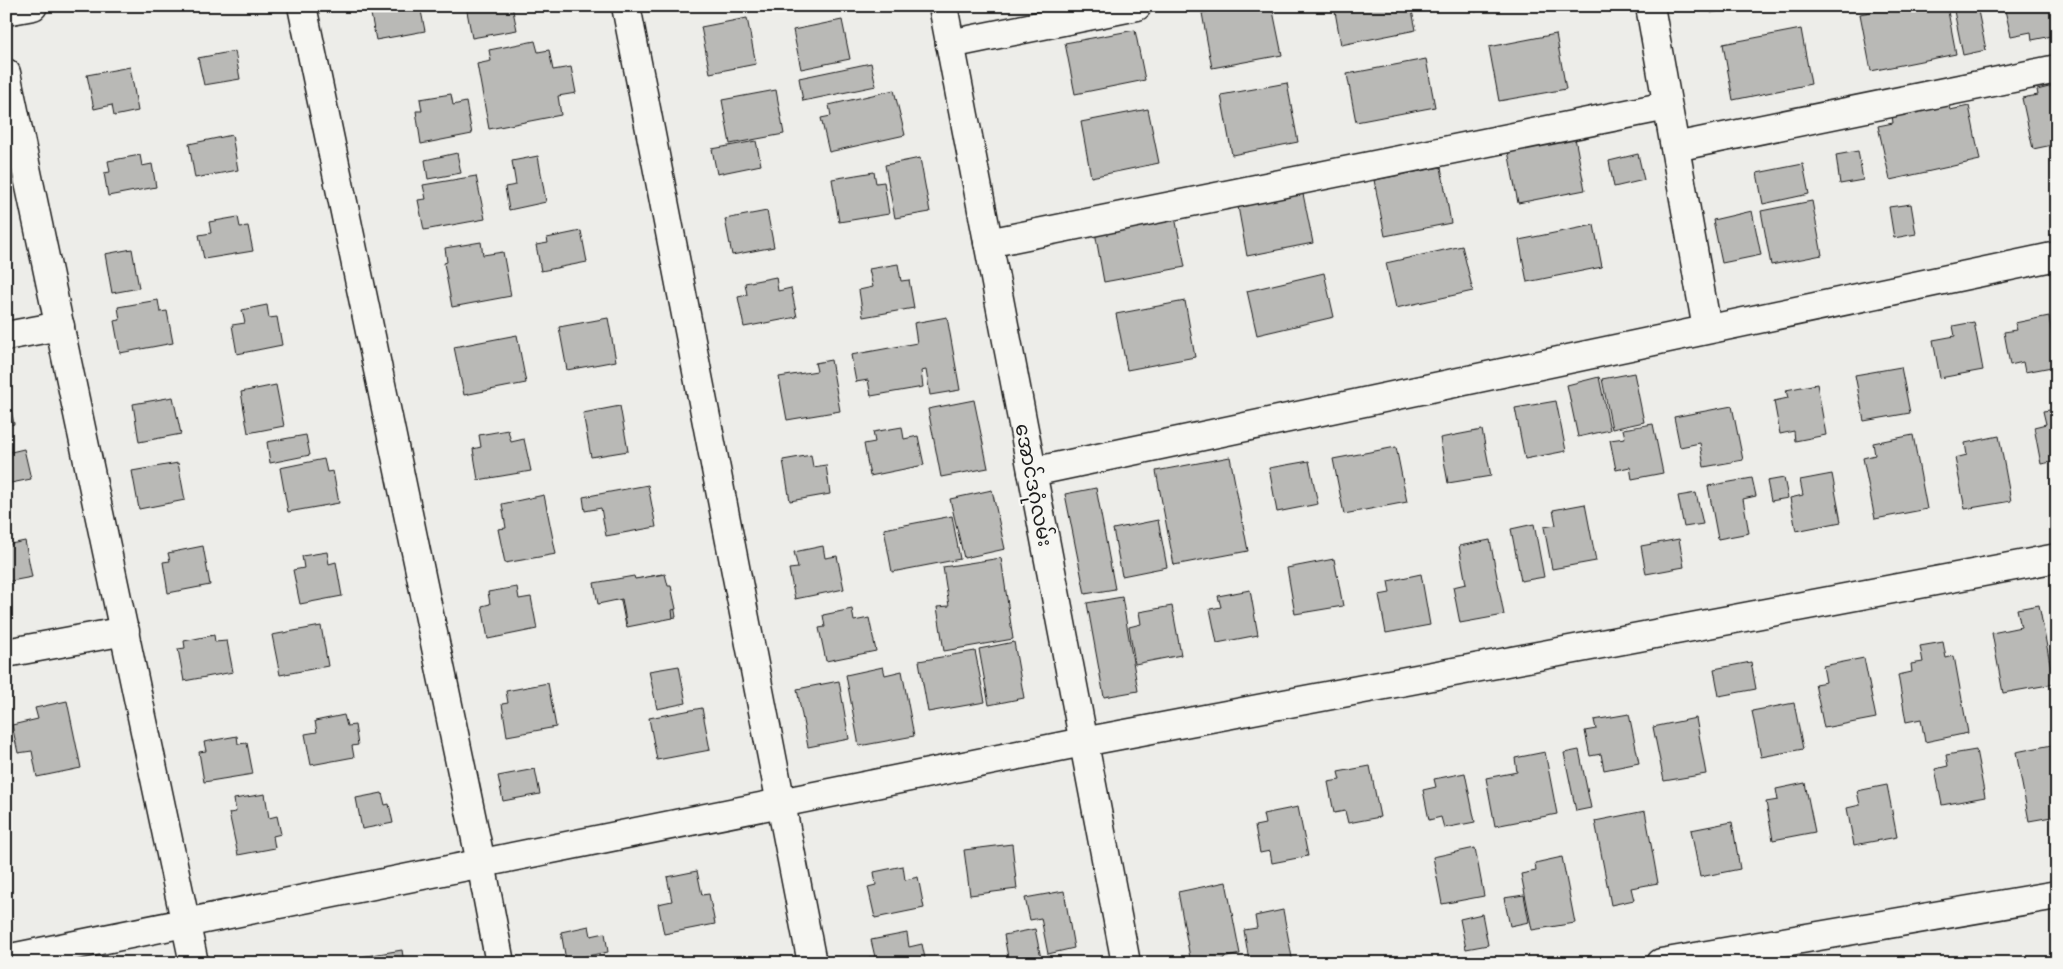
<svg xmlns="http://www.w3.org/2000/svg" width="2063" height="969" viewBox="0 0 2063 969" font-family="Caveat,'Noto Sans Myanmar',sans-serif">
<rect width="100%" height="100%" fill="#edede9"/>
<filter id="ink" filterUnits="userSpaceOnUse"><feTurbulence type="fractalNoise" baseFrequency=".02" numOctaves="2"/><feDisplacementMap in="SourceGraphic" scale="10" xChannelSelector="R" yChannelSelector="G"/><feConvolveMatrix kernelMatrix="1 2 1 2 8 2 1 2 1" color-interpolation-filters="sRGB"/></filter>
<g filter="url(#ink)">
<!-- building -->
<g fill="#b9b9b6" stroke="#1c1c1c">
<path d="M377,6H420L425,31L376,40L370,9Z"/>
<path d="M466,6H512L517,30L472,38Z"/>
<path d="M1234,6H1272L1282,55L1212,68L1202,13Z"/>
<path d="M1334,6H1411L1416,30L1341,45Z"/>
<path d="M1418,6H1436L1418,10Z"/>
<path d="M1474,6H1505L1475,12Z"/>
<path d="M1710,6H1745L1711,13Z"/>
<path d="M1900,6H1947L1956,54L1871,71L1860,14Z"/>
<path d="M1953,6H1977L1986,50L1963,55Z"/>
<path d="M2004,6H2057V35L2032,40L2031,32L2011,36Z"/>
<path d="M747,18L756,64L710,73L701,27Z"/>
<path d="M842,20L850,59L801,69L793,30Z"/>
<path d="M1801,29L1811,84L1733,100L1723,44Z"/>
<path d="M1135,30L1145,80L1075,94L1065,43Z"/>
<path d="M1556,34L1566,89L1499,101L1489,47Z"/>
<path d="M535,41L538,52L549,50L553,70L571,67L576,93L558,96L561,115L489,129L477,64L491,61L489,50Z"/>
<path d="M235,51L240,79L204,85L198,58Z"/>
<path d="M1426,59L1435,107L1356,122L1347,74Z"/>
<path d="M871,63L876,86L803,101L799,78Z"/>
<path d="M130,67L138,111L114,116L112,105L94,109L87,75Z"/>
<path d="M1287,83L1298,142L1232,155L1221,95Z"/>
<path d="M2057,85V144L2033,149L2022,98L2038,95L2037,90Z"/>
<path d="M776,90L784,134L730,144L722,100Z"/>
<path d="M894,90L905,135L829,152L821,118L831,116L829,105Z"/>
<path d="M451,94L453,105L466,102L472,134L421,144L416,111H422L420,99Z"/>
<path d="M1948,103L1950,110L1969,106L1980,160L1890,180L1878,126L1893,123L1892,115Z"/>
<path d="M1148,109L1159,163L1091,177L1081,122Z"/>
<path d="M232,135L238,170L195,178L189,144Z"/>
<path d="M1575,138L1585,190L1518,203L1508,151Z"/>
<path d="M756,141L761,165L717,174L712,149Z"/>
<path d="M1858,151L1863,180L1840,184L1836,155Z"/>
<path d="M457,153L461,173L428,179L425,160Z"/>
<path d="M1638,154L1644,180L1614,187L1609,161Z"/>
<path d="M140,155L142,166L152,164L156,187L108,196L104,173L110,172L108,161Z"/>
<path d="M538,156L546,202L509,210L505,187L516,185L512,161Z"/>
<path d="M920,158L930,212L895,218L885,165Z"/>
<path d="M1803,164L1809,194L1763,204L1757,173Z"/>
<path d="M1441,167L1451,223L1385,236L1374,180Z"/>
<path d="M874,172L876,183L884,182L889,214L839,222L832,179Z"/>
<path d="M476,176L485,219L424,230L418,200L426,199L423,185Z"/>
<path d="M1302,189L1313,243L1247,256L1237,201Z"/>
<path d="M1812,201L1822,255L1771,265L1761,211Z"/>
<path d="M1911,204L1916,234L1894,238L1889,207Z"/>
<path d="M767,211L774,247L732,255L725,219Z"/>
<path d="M1752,211L1761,255L1722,263L1713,220Z"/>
<path d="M238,217L240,227L248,226L253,251L204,259L199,235L211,233L209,222Z"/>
<path d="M1175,217L1185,267L1104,282L1095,232Z"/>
<path d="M1594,225L1602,267L1527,282L1519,240Z"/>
<path d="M581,231L587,262L541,271L536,245L548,243L547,238Z"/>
<path d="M481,242L483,255L503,252L511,296L452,307L444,263L447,262L445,248Z"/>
<path d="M1462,246L1473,291L1396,308L1386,263Z"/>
<path d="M132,249L139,288L112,293L105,254Z"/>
<path d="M898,264L901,281L909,280L914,308L863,317L859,290L873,287L869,269Z"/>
<path d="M1324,273L1334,317L1257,335L1247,291Z"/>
<path d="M776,277L778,291L791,288L797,317L744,327L738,297L747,295L745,283Z"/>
<path d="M158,300L160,312L167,311L173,343L120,353L114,321L120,320L118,307Z"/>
<path d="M1185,301L1195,357L1127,370L1116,314Z"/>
<path d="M267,305L269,318L277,317L282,345L237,354L232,325L245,323L242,310Z"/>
<path d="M2049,316L2057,366L2025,372L2023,362L2010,365L2004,332L2017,330L2015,323Z"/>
<path d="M947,317L960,390L930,395L926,370L921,371L923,387L871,396L868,380L856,382L851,355L917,343L914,323Z"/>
<path d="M608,318L616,361L567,370L559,327Z"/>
<path d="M1974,322L1983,370L1940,378L1933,340L1955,336L1953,326Z"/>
<path d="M517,335L526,383L464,395L454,347Z"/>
<path d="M831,360L840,411L787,420L779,377L817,371L815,363Z"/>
<path d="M1901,367L1910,413L1864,421L1855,375Z"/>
<path d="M1634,373L1644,422L1612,429L1602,379Z"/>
<path d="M1599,377L1610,430L1578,437L1567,385Z"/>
<path d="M1817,384L1826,435L1795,441L1794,431L1780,434L1774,401L1788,398L1786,390Z"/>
<path d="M6,385L14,424L6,426Z"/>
<path d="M276,385L284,426L248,433L241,392Z"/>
<path d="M173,397L181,434L139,442L133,404Z"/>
<path d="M974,400L988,468L941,477L928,409Z"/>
<path d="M1556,401L1566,451L1525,459L1515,408Z"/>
<path d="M620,406L628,451L591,457L583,413Z"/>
<path d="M1732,406L1743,460L1704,467L1700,443L1680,447L1674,417Z"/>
<path d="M2057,409V461L2041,464L2034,427L2046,424L2043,411Z"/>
<path d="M1653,424L1663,473L1632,479L1630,467L1616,470L1610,440L1625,438L1623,429Z"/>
<path d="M902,427L904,439L918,436L924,465L870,476L864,444L875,442L873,432Z"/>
<path d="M508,430L511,442L524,439L531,471L478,480L473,449L481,447L479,435Z"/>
<path d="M1482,430L1491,476L1448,483L1440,438Z"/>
<path d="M306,435L310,455L270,463L267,442Z"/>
<path d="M1913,435L1927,509L1875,519L1863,458L1875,455L1873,443Z"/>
<path d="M1999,436L2011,501L1965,509L1955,458L1967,455L1965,443Z"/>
<path d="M6,439H8L11,452L24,449L31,479L6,484Z"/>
<path d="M1396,447L1407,502L1344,514L1333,459Z"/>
<path d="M811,455L813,467L826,465L830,494L790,501L783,460Z"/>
<path d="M1230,457L1248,551L1174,565L1156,471Z"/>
<path d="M324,459L327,472L333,471L339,503L288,512L280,468Z"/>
<path d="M1309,461L1318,504L1277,512L1269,468Z"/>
<path d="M178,463L185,500L139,509L132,471Z"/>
<path d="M1832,474L1841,522L1796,531L1790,498L1803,495L1800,480Z"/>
<path d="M1752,478L1756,496L1743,499L1749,533L1718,539L1708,486Z"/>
<path d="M1784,478L1788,498L1771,501L1767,481Z"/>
<path d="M648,485L656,527L606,536L601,508L585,511L583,497Z"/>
<path d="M1096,488L1115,589L1085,594L1065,494Z"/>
<path d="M992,490L1005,549L964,558L950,499Z"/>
<path d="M1696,493L1703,524L1684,527L1678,496Z"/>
<path d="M544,495L556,554L505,563L498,529L506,528L502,504Z"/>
<path d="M1585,504L1596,561L1552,569L1544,527L1556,525L1553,510Z"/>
<path d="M952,516L960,559L892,572L884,529Z"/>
<path d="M1158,520L1167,567L1122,576L1113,529Z"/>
<path d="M1534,524L1544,577L1521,581L1511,529Z"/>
<path d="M1679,539L1684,567L1646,574L1641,546Z"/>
<path d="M1490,540L1504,615L1460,623L1453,587L1466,584L1459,546Z"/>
<path d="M25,541L32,577L6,582V545Z"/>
<path d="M203,546L210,585L168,593L163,562L170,561L168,553Z"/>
<path d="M823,546L825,558L837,556L844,589L795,599L789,569L798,568L794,552Z"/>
<path d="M327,552L329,564L336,562L342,596L300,604L293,570L304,568L302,556Z"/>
<path d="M1001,558L1013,639L944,651L937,607L949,606L943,567Z"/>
<path d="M1334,559L1343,606L1295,614L1287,568Z"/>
<path d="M662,574L665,588L671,587L676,617L626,626L620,596L634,594L632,580Z"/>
<path d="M665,574L668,586H671L676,609L672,610L673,618L627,627L622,599L598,604L594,583L634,576L635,579Z"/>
<path d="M1421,574L1430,625L1386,633L1379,595L1390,593L1388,581Z"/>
<path d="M517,587L519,599L531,597L537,629L488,639L482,606L490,604L488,592Z"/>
<path d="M1250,590L1258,635L1217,643L1210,609L1221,607L1218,596Z"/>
<path d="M1122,597L1138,691L1104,697L1087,603Z"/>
<path d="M2039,605L2054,684L2003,693L1992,633L2021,627L2017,609Z"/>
<path d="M1172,606L1181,655L1135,664L1129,627L1141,624L1139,612Z"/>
<path d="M852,609L854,621L869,618L876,651L826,661L819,628L825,627L823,615Z"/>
<path d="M321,626L328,666L280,675L272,635Z"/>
<path d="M214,635L215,642L227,641L233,672L184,681L178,649L185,648L184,641Z"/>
<path d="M1014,642L1024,698L989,705L979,649Z"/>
<path d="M1943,642L1946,658L1954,656L1968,733L1925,742L1921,719L1906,722L1898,675L1912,672L1911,664L1923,662L1920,646Z"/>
<path d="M2057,644V662L2053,645Z"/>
<path d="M975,651L985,702L928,712L919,661Z"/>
<path d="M1864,658L1876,718L1824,728L1815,684L1826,682L1823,666Z"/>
<path d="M1751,662L1756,689L1719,696L1714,669Z"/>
<path d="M679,666L686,703L657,709L649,671Z"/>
<path d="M883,667L885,675L902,671L914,736L859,746L846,675Z"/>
<path d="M839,681L849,739L808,747L797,689Z"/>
<path d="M548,683L556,727L507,736L502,704L508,703L506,691Z"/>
<path d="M67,701L81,768L37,777L32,751L18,753L12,725L38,719L35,708Z"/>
<path d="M1794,703L1803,749L1761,757L1752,711Z"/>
<path d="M702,708L710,750L657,760L649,718Z"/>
<path d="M1629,714L1639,763L1604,770L1601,754L1590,756L1585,731L1596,729L1594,720Z"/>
<path d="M344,715L347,726L355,725L358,745L352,746L354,757L311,765L305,734L317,732L315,721Z"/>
<path d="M1696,718L1706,774L1664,781L1653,727Z"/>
<path d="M237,736L238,744L247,743L253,774L204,782L199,752L206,751L204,742Z"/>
<path d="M2057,744V816L2029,821L2016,752Z"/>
<path d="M1579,750L1591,808L1576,811L1564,753Z"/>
<path d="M1976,750L1985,797L1942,805L1935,769L1948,766L1946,755Z"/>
<path d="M1545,752L1557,814L1495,826L1486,778L1517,772L1515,758Z"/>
<path d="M1370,766L1380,817L1348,823L1345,811L1334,813L1328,782L1340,780L1338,772Z"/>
<path d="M535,769L540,794L503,801L498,776Z"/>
<path d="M1465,773L1475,822L1444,828L1441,817L1429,820L1423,790L1436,787L1434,779Z"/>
<path d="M1805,783L1815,832L1773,840L1766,802L1778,800L1776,789Z"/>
<path d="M1887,785L1897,837L1854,845L1847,808L1860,805L1857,791Z"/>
<path d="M382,793L385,805L389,804L393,823L362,829L356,798Z"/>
<path d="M265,794L269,818L277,816L281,834L273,836L275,848L238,855L229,813L236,812L234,799Z"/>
<path d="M1298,807L1308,856L1272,863L1270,851L1260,853L1255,826L1265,824L1263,814Z"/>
<path d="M1645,811L1658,883L1631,888L1634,900L1611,905L1595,821Z"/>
<path d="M1732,822L1740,869L1700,877L1691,830Z"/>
<path d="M1012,844L1017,889L970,895L964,850Z"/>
<path d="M1475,848L1484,896L1442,904L1433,857Z"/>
<path d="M1562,857L1575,923L1532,930L1521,874L1536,871L1535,863Z"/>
<path d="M903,866L905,880L918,877L924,908L875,918L868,887L876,885L874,872Z"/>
<path d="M697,871L702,895L709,894L715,924L664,934L658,904L672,901L667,877Z"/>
<path d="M1226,882L1240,954L1223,958L1224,963H1191L1178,892Z"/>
<path d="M1064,891L1074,948L1048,954L1041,918L1030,920L1025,898Z"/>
<path d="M1524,895L1529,922L1510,926L1504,898Z"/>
<path d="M1283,910L1293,963H1264L1263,958L1249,961L1244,930L1257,928L1255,916Z"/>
<path d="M1482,914L1488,945L1466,949L1460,919Z"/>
<path d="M589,926L591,936L605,933L608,952L566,960L561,932Z"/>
<path d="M1035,929L1042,963H1009L1004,935Z"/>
<path d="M907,933L909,947L922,944L926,963H870L869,957H875L871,940Z"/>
<path d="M402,950L404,963H361L360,957Z"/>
</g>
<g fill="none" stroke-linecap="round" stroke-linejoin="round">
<!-- minor casing -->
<g stroke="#1c1c1c" stroke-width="31">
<g id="minor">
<path d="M302,6L481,863L500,963"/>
<path d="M626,6L812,963"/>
<path d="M943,6L1126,963"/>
<path d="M1650,6L1707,329"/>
<path d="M6,11L33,6"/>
<path d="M950,44L1137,6"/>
<path d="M6,73L194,963"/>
<path d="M1675,147L2057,69"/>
<path d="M988,243L1667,106"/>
<path d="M6,336L60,326"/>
<path d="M1032,472L2057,256"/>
<path d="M6,653L125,631"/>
<path d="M6,959L1083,742L2057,558"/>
<path d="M1661,963L2057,895"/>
</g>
</g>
<!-- minor -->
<use href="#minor" stroke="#f6f6f2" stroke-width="28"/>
</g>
</g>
<g text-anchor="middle" stroke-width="4.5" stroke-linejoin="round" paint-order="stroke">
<!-- street labels -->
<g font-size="20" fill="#1c1c1c" stroke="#f6f6f2">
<text transform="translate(1034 485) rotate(79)" y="7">အောင်ဒဂုံလမ်း</text>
</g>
</g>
<!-- margin -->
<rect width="2063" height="969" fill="none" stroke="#f6f6f2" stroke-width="25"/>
<rect x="12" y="12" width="2038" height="944" fill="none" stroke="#1c1c1c" stroke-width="2" filter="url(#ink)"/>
</svg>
